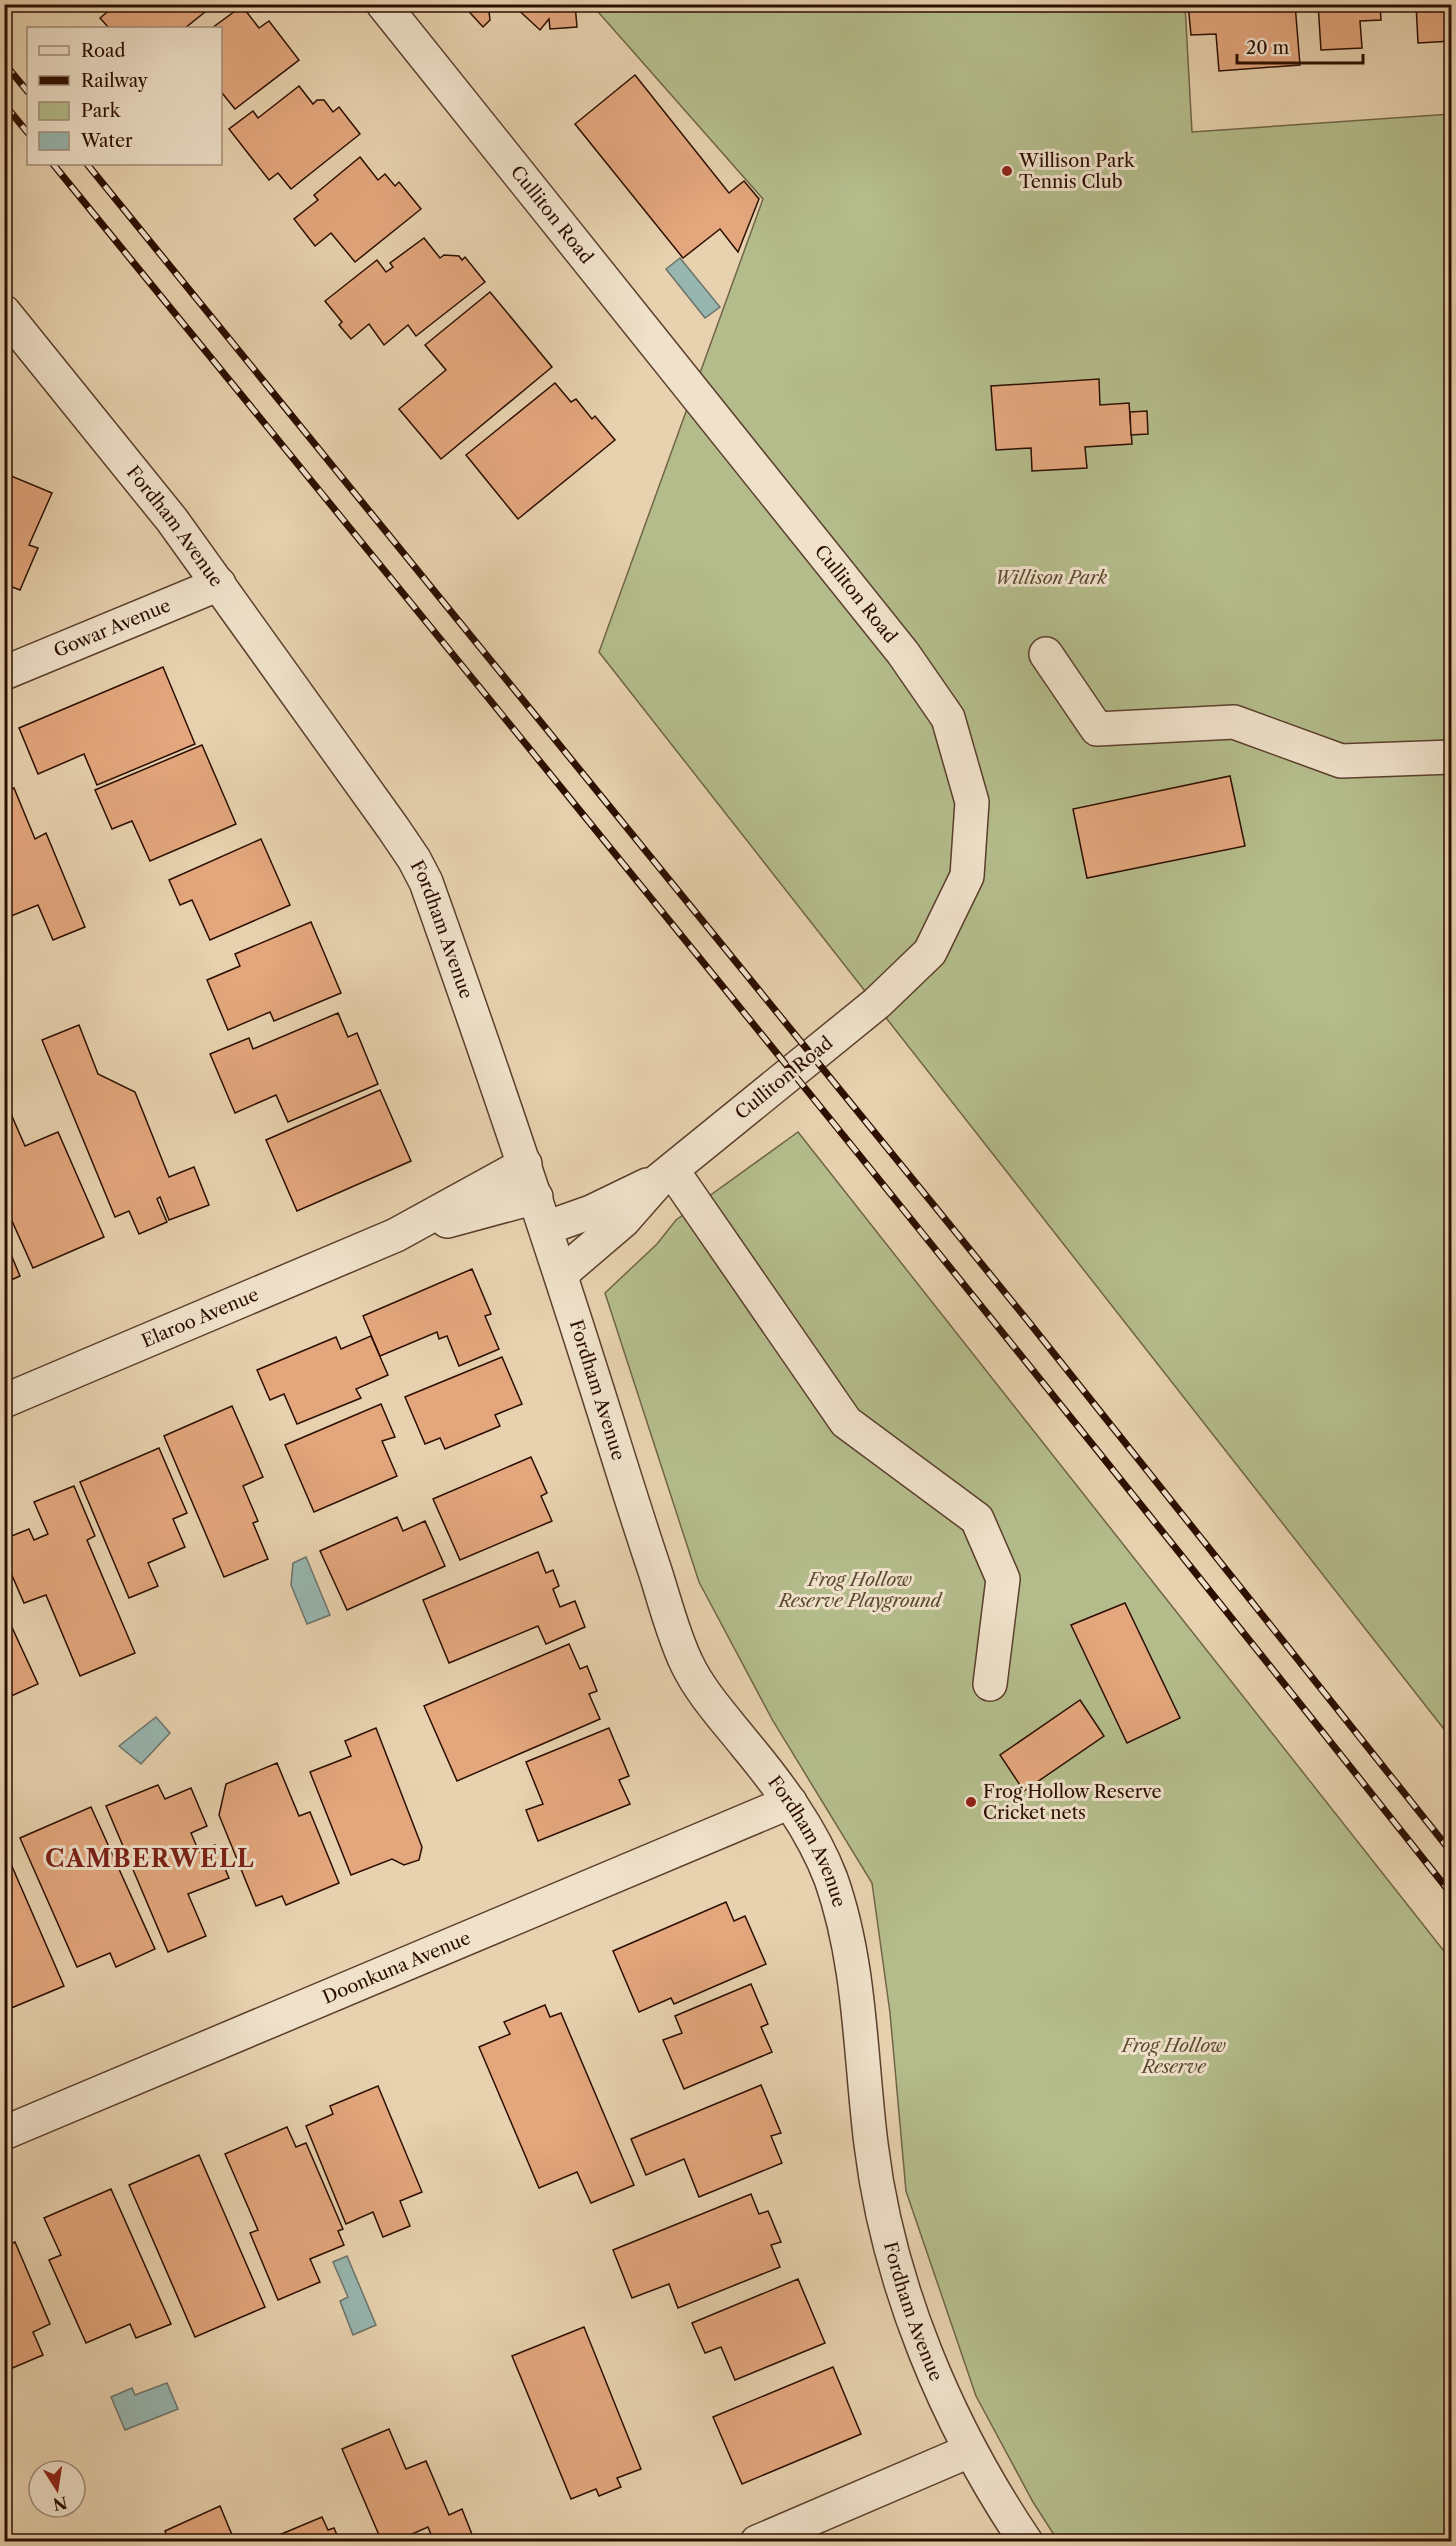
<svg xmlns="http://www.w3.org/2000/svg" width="1456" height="2546" viewBox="0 0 1456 2546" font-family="'Libre Caslon Text',serif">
<rect width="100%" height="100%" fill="#e7d1ae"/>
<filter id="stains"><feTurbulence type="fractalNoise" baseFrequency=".00333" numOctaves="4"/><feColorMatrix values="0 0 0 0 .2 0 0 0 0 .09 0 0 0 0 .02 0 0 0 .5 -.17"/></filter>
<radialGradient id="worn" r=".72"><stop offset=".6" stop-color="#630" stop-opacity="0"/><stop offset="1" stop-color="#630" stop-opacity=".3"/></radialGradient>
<!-- green -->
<g fill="#b4bc8b" stroke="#706546" stroke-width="1.5">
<path d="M592,5H1185L1192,132L1451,114V1738L599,652L763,199Z"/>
<path d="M798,1132L1451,1960V2541H1058L1033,2502L976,2396L906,2191L890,2013L872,1883L773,1721L699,1582L605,1293L657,1244L676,1220Z"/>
</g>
<!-- water -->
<g fill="#97b6b0" stroke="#6c736a" stroke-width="1.5">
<path d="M680,258L720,307L705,318L666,269Z"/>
<path d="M306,1557L330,1615L307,1624L291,1585L293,1563Z"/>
<path d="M156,1717L170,1733L141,1764L119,1746Z"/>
<path d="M347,2256L376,2325L353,2335L340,2301L348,2297L333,2262Z"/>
<path d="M167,2383L178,2409L125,2430L111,2397L132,2388L135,2395Z"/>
</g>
<!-- building -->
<g fill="#e3a67d" stroke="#2c0e00" stroke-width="1.5">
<path d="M117,4H215L185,28H109L100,18Z"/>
<path d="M462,4H488L490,20L483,27Z"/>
<path d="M512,4H575L577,27L550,29L549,19L540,30Z"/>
<path d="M1188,4H1295L1300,65L1219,71L1216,34L1191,35Z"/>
<path d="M1318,4H1380L1381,20L1360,21L1362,48L1321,50Z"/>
<path d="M1416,4H1452V41L1418,43Z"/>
<path d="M242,6L259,28L269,21L299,60L235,109L222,93L220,94V28H212Z"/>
<path d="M635,75L729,193L744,181L759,199L738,252L720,229L683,258L575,124Z"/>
<path d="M299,86L313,104L317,100H324L333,112L339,107L360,134L291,189L278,173L269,180L229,129L253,111L258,118Z"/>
<path d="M360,157L378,180L385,174L395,186L399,182L421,209L355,262L331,233L315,246L294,219L318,200L314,195Z"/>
<path d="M424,238L440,258L444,255L459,256L462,260L465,257L485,282L416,336L408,325L384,345L369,324L351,339L339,325L342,322L325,301L377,260L386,272L393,267L390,263Z"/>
<path d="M490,292L552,367L441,459L399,409L446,370L425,345Z"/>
<path d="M1099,379L1100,405L1129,403L1132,444L1085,447L1087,468L1032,471L1031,448L996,450L991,386Z"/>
<path d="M555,383L571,402L576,399L592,419L595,416L615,440L518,519L466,455Z"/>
<path d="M1147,411L1148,434L1131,435L1130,412Z"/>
<path d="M4,465L11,476L52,493L29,545L38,548L20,590L4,584Z"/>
<path d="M163,667L195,744L97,785L84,754L38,774L19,728Z"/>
<path d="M202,745L236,824L150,861L132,821L112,829L95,790Z"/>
<path d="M1230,776L1245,846L1087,878L1073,809Z"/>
<path d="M14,788L35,839L46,833L85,927L53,940L38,905L4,919V792Z"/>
<path d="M261,839L290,905L210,940L192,900L180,905L169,880Z"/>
<path d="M311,922L341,993L274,1021L270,1012L228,1030L207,980L240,966L235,954Z"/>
<path d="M338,1013L348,1037L357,1033L378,1084L288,1122L276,1095L235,1113L210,1054L249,1038L253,1049Z"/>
<path d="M79,1025L98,1074L135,1092L169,1177L194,1167L209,1205L169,1220L160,1197L157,1199L167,1222L139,1234L129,1211L115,1217L42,1040Z"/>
<path d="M380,1090L411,1161L297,1211L266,1140Z"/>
<path d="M4,1098L25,1146L58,1132L104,1237L33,1268L4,1203Z"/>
<path d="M4,1238L20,1276L4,1283Z"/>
<path d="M472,1269L491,1314L485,1316L499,1349L459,1366L447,1336L439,1339L437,1332L380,1356L363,1316Z"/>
<path d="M371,1336L388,1375L356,1389L361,1398L297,1424L284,1394L270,1400L257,1370L336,1337L341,1349Z"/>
<path d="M502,1357L522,1404L495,1415L500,1426L445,1449L440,1438L425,1444L405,1397Z"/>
<path d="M381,1404L395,1437L382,1441L397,1476L314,1512L285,1445Z"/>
<path d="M232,1406L263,1477L243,1486L258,1521L253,1523L268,1559L224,1577L164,1436Z"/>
<path d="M159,1448L187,1513L173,1519L185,1547L148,1563L158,1586L129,1598L80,1482Z"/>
<path d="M531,1457L547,1493L541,1496L552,1521L460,1560L433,1499Z"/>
<path d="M74,1486L95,1536L87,1540L135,1653L80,1676L46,1595L24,1603L4,1557V1539L29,1529L34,1540L48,1534L34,1502Z"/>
<path d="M397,1517L403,1531L425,1521L445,1566L347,1610L320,1551Z"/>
<path d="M538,1552L546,1573L553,1570L559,1586L553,1589L560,1607L575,1601L585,1627L546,1644L538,1626L449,1663L423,1600Z"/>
<path d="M1125,1603L1180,1718L1127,1743L1071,1625Z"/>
<path d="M4,1610L38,1684L9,1697L4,1687Z"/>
<path d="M569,1644L580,1669L587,1666L597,1691L589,1694L600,1719L457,1781L424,1706Z"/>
<path d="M1080,1700L1104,1736L1024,1791L1000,1755Z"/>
<path d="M376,1728L422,1847L419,1860L404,1865L392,1859L351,1875L310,1772L351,1756L345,1741Z"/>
<path d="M609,1728L629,1776L619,1780L630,1804L538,1841L526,1810L543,1804L526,1762Z"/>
<path d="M277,1763L299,1816L310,1812L339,1883L286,1905L282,1896L256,1906L219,1815L226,1784Z"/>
<path d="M158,1785L165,1799L191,1788L207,1826L191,1833L199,1852L215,1845L229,1878L188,1894L206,1936L168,1952L106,1806Z"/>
<path d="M91,1807L155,1949L116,1967L110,1953L77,1967L20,1838Z"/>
<path d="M4,1848L64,1986L4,2011Z"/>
<path d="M726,1902L734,1921L745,1916L766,1964L674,2004L671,1998L639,2012L613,1951Z"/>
<path d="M751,1984L768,2024L761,2027L772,2052L684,2089L663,2040L682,2033L675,2016Z"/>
<path d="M545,2005L550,2017L561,2013L634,2185L591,2203L577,2172L539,2188L479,2047L510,2034L504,2022Z"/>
<path d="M761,2085L781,2133L771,2136L782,2163L699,2197L684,2159L646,2175L631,2139Z"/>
<path d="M378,2086L422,2192L400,2201L410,2226L383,2237L373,2212L346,2224L306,2126L333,2114L330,2106Z"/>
<path d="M287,2127L296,2147L306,2143L343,2229L338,2231L344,2245L310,2259L320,2282L278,2300L250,2233L258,2230L225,2154Z"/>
<path d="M199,2155L265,2307L195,2337L129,2185Z"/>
<path d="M111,2189L171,2324L136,2338L130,2324L86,2343L49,2260L61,2255L44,2218Z"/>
<path d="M751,2194L759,2214L768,2211L781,2242L771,2245L780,2267L678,2308L669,2284L632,2298L613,2250Z"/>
<path d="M15,2242L50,2324L33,2332L43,2355L10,2369L4,2360V2247Z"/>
<path d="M798,2279L825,2343L735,2380L721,2347L705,2353L692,2323Z"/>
<path d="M584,2327L641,2469L617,2478L621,2487L599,2496L596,2489L571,2499L512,2356Z"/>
<path d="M833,2367L861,2434L742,2484L713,2417Z"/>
<path d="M389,2429L406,2469L426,2461L449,2515L462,2509L475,2542H434L428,2527L394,2542H382L342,2449Z"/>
<path d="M220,2506L235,2542H169L165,2531Z"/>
<path d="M322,2517L328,2530L334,2528L340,2542H274L272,2538Z"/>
</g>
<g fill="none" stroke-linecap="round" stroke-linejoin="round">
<!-- minor casing -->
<g stroke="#5b3f2c" stroke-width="36">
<g id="minor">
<path id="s1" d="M383,4L903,653L948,718L972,802L967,876L930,952L877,1003L659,1180L623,1221L561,1274"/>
<path id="s2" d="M4,312L172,520L393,828L414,859L426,882C485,1048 542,1215 595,1383C615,1446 634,1509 655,1571C665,1602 673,1635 687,1664C701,1693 725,1719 745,1744C779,1785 812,1829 831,1879C861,1964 860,2056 871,2144C888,2285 947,2425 1026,2542"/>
<path d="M1046,654L1097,729L1234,722L1341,761L1452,757"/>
<path id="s3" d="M4,673L219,584"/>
<path d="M672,1170L846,1422L977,1519L1003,1579L990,1684"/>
<path d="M447,1221L536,1197"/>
<path d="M546,1228L591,1212L647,1185"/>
<path id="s4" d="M4,1401L396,1235L525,1164"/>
<path id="s5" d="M4,2133L790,1802"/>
<path d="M757,2542L969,2451"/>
</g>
</g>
<!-- minor -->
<use href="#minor" stroke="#efe1ca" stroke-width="33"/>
<!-- rail casing -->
<g stroke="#2c0e00" stroke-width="7">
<g id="rail">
<path d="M4,63L28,92"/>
<path d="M4,104L28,133"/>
<path d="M53,164C522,739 991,1313 1452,1895"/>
<path d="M87,164L1028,1321L1452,1853"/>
</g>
</g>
<!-- rail -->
<use href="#rail" stroke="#efe1ca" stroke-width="4.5" stroke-dasharray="14" stroke-linecap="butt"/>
</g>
<!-- markers -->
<g fill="#8f2418" stroke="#efe1ca" stroke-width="2">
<circle cx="1007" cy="171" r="6"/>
<circle cx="971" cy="1802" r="6"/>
</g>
<g text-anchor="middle" stroke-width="6" stroke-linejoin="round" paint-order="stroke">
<!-- poi labels -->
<g font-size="18" fill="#2c0e00" stroke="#efe1ca" text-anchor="start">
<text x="1019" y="167">Willison Park<tspan x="1019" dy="21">Tennis Club</tspan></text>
<text x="983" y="1798">Frog Hollow Reserve<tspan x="983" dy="21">Cricket nets</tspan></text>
</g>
<!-- street labels -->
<g font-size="18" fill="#2c0e00" stroke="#efe1ca">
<text dy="6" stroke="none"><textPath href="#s1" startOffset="270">Culliton Road</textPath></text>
<text dy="6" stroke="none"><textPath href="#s2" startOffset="274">Fordham Avenue</textPath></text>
<text dy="6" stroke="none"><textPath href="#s1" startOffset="756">Culliton Road</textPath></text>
<text dy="6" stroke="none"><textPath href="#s3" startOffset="117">Gowar Avenue</textPath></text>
<text dy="6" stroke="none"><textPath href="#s2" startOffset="760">Fordham Avenue</textPath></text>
<text transform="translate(784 1078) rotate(-39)" y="6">Culliton Road</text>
<text dy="6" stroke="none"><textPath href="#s4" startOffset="213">Elaroo Avenue</textPath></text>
<text dy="6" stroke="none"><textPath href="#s2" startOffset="1246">Fordham Avenue</textPath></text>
<text dy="6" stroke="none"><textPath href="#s2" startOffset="1750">Fordham Avenue</textPath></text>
<text dy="6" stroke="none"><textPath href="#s5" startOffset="426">Doonkuna Avenue</textPath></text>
<text dy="6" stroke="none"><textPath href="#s2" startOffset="2236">Fordham Avenue</textPath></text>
</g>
<!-- park labels -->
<g font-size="18" font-style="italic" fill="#5c4b31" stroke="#efe1ca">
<text x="1051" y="584">Willison Park</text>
<text x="860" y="1586">Frog Hollow<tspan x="860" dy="21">Reserve Playground</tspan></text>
<text x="1174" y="2052">Frog Hollow<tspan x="1174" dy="21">Reserve</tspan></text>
</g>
<!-- district labels -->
<g font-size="24" font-weight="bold" letter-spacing="1.5" fill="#7a1f14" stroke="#efe1ca">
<text x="150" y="1867">CAMBERWELL</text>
</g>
</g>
<!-- margin -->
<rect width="1456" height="2546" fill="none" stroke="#e7d1ae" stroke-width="24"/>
<rect x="6" y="6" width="1444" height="2534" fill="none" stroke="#2c0e00" stroke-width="3"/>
<rect x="12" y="12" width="1432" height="2522" fill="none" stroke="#2c0e00" stroke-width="1.5"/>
<!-- legend -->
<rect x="27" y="27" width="195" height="138" fill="#efe1ca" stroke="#a18d79" stroke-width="1.5"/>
<rect x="39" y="46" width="30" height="9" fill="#efe1ca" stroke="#a18d79" stroke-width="1.5"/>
<text x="81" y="57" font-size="18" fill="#2c0e00">Road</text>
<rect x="39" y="76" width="30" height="9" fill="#2c0e00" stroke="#a18d79" stroke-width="1.5"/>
<text x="81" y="87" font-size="18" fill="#2c0e00">Railway</text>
<rect x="39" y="102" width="30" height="18" fill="#b4bc8b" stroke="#a18d79" stroke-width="1.5"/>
<text x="81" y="117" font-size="18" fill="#2c0e00">Park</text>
<rect x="39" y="132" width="30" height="18" fill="#97b6b0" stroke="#a18d79" stroke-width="1.5"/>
<text x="81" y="147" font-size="18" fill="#2c0e00">Water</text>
<!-- north arrow -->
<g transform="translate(57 2489) rotate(168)"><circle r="28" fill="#efe1ca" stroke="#a18d79" stroke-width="1.5"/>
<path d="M0-4.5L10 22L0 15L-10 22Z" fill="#8f2418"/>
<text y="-9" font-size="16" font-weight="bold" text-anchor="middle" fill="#2c0e00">N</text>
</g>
<!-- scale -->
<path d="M1237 54v9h126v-9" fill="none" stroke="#2c0e00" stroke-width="3"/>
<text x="1246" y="54" font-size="18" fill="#2c0e00" stroke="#efe1ca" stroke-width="4.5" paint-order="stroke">20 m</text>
<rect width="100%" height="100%" filter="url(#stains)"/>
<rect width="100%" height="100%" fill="url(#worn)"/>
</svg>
